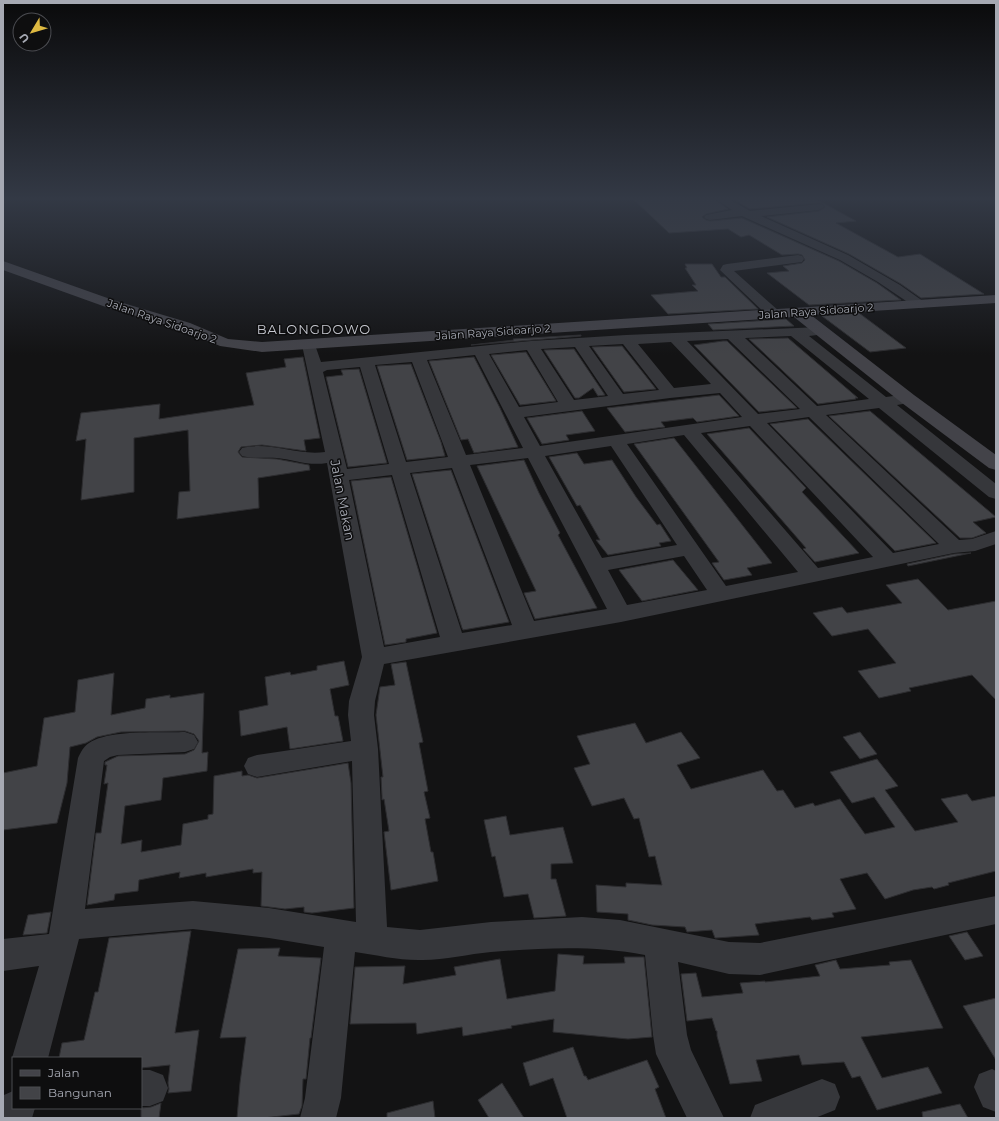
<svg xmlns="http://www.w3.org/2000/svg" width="999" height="1121" viewBox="0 0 999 1121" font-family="Montserrat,sans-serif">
<rect width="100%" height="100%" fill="#131314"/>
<!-- building -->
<g fill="#424347" stroke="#2d2d30">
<path d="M632,198H713L728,209L706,214L702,217L706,220L710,221L742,218L839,261L877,283L901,300L809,305L767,273L789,271L783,266L802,263L805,260L802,255L798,254L782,255L749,235L741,237L728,229L669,233Z"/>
<path d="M731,198H814L856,221L836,223L898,257L920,254L984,294L921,298L901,284L849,254L767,217L819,211L825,207L823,204L819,203L750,209Z"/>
<path d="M685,264H712L721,277H725L758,309L668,314L651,295L698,291L692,285H696L685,268H687Z"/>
<path d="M859,313L906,348L870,352L822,316Z"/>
<path d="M786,319L794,326L713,330L708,324Z"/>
<path d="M581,335V336L471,345L514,340L513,339Z"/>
<path d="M788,338L858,398H855L856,399L818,404L749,339Z"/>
<path d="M723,341H727L797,408L759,412L694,345Z"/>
<path d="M622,346L656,389L624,392L592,347Z"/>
<path d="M574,349L605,395L598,396L593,388L579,398H575L544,350Z"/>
<path d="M526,352L556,401L520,405L491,355Z"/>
<path d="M303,357L320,438L304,440L306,451L262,445L241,447L238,452L242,457L277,459L309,465L310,470L258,478L259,508L177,519L179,492L190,491L188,430L134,438V492L81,500L86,439L76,441L81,413L160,404L159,419L254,405L246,373L286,367L284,359Z"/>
<path d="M474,357L500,408L518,447L474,453L468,439L461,440L429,361Z"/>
<path d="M411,364L441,442L445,456L407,460L377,366Z"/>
<path d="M359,369L387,463L348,467L326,377L343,375L341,370Z"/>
<path d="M719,395L739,416L697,422L693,418L661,422L665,427L625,432L607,408Z"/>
<path d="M582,411L595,431L566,435L569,440L542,444L527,418Z"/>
<path d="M870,411L996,517L973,522L986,533L972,538H960L829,416Z"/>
<path d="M808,419L936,543L895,551L770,424Z"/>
<path d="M749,428L806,488L802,492L859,553L815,562L803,549L806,548L707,434Z"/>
<path d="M674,438L754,540L772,563L747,568L752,575L724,580L712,563L719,562L634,444Z"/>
<path d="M577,453L584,464L612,460L636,497L657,525L660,524L671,541L659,543L661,546L608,555L596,540H600L580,505L577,506L549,457Z"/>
<path d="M524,460L539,493L560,533L558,535L597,608L535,619L524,593L536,591L477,466Z"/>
<path d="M451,470L509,622L463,630L462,628L412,474Z"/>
<path d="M391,477L437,633L406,639V642L385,645L351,481Z"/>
<path d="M971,553L908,566L907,564L954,554Z"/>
<path d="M673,560L698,590L642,601L619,570Z"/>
<path d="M918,579L948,610L996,601V700L972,675L909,688L911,691L879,698L858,671L896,663L868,629L832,636L813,613L842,607L847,613L902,603L886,585Z"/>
<path d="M344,661L349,685L330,689L335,716H338L343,741L290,749L287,727L241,736L239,711L268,705L265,677L290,672L291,675L317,670V666Z"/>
<path d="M406,662L423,742L419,743L428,791L424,792L430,818L425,819L431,852H433L438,881L391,890L384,832L389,831L384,799L382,800V796L381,777H383L376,715L380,687L395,685L391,664Z"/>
<path d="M114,673L111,715L145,708L146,699L170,695V698L204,693L202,753L208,752L207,771L163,778L161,800L125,806L121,844L142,840L141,852L181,845L183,824L208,819V815L213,814L214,776L242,771V776L248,775L257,778L348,763L351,783L354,908L312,913L304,912V907L285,909L261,906L262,872L253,873V869L206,877V873L179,878L180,872L139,880L138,891L115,894L114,900L87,905L96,833H101L108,783L104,784L107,765H105V762L118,756L185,754L194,750L199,741L194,734L185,731L121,732L97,737L86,743L70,747L67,783L57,823L3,830V773L37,766L44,718L75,712L78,680Z"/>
<path d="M635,723L646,743L681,732L700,758L677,765L691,789L763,770L777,791L783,790L795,808L813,803L815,806L840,799L865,834L895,827L874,797L852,803L830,772L877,759L898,786L885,790L915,831L958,822L941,799L967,794L972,801L996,796V871L948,883L949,885L934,889L932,887L913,890L885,899L867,873L840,879L856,909L832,913L834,917L812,920L810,917L755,924L759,935L716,938H715L712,930L687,932L685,927L652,925L628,920V914L597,912L596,885L626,887V883L662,885L655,856L649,857L639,818L634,819L624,798L592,806L574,768L590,764L577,736Z"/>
<path d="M860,732L877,754L860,759L843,737Z"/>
<path d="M506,816L510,835L563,827L573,863L551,864V879H556L566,916L534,918L528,894L504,897L495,856L492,857L484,820Z"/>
<path d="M51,912L47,933L23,935L28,915Z"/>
<path d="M191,931L175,1033L199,1030L191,1091L168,1093L169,1089L168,1083L170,1065L141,1068V1058H59L62,1043L84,1040L95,992H98L109,938Z"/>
<path d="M967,932L983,956L965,960L949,936Z"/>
<path d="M280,948L278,956L321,958L311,1038H310L306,1079H303L302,1106L299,1114L263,1118H237L240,1083L246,1037L220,1038L238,949Z"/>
<path d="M558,954L584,956L583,964L625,963L624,957H644L652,1037L628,1039L553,1032L554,1019L511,1026L512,1028L463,1036L462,1027L417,1034L416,1023L350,1024L355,967L405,966L403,984L456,975L454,967L500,959L507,999L555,991Z"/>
<path d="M836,960L840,969L890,965L889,962L911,960L943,1028L861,1037L882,1078L928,1067L942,1093L877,1110L860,1076L852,1078L844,1062L802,1065L799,1055L756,1060L762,1081L730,1084L717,1036V1031H716L712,1018L687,1021L681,974L696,973L702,997L743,993L740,983L765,981V982L820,976L815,965Z"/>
<path d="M996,998V1060L963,1006Z"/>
<path d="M573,1047L584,1076H586L588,1080L647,1060L659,1087L655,1089L666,1118H567L553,1078L530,1086L523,1063Z"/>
<path d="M502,1083L524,1118H489L478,1100Z"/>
<path d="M433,1101L435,1118H387V1113Z"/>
<path d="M161,1103L159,1118H141V1108L151,1107Z"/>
<path d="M960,1104L968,1118H923L922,1112Z"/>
</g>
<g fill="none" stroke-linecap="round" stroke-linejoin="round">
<!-- street -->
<g fill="#36373b" fill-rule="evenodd">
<path d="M714,198H727L750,211L819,204L823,205L824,207L819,210L761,216L848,255L900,285L927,304L925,307L920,308L915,307L878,282L840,260L742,216L710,220L706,219L704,217L706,215L732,210Z"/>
<path d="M798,255L802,256L804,259L802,262L734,271L779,311L781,314L779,317L774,318L769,317L720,270L723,265L727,264Z"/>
<path d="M820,327L825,328L827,331L825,334L809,336L886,397L908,394L914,396L916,399L914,402L897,405L996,484V499L989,497L879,408L826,415L959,540L972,539L996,531V544L975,551L954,553L621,622L384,664L375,701L374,715L378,749L387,927L420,930L491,922L582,917L620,920L729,942L760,943L996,896V924L760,975L729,974L678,962L687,1035L691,1050L724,1118H687L656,1054L653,1035L645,955C593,945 544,948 491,952C467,954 442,961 418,960C397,960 376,955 355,952L341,1098L336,1118H300L305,1098L324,947L269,938L193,929L79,939L48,1058H13V1059L12,1058L39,966L3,971V939L49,934L78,758C81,752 83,747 89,743C109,729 160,733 185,732L194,735L198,742L194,749L185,752L118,755L110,757L104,761L85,909L193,901L269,908L356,922L352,761L257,777L248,774L244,766L248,758L257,755L351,741L348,715L349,701L362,657L327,463C308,466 295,460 277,458C265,457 253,459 242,456L239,452L242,448C269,441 297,456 325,452L302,345L304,342L309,341L314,342L321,362L531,341L626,335ZM791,336L869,399L817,406L745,338ZM728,339L800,409L758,414L687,341ZM671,342L711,384L674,388L638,344ZM623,344L659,390L623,394L589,346ZM575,347L608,396L574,400L541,349ZM527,350L558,402L519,407L489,354ZM475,355L523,448L466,455L427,360ZM412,362L448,457L406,462L375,365ZM360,367L389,464L347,469L323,372L327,370ZM720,393L742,417L540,446L524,417L670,398ZM809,417L939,544L893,553L767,423ZM750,426L873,557L818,568L701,433ZM684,435L798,572L726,586L627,444ZM611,446L677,545L602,558L545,456ZM528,458L607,609L534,621L470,465ZM452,468L512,625L462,633L410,473ZM392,475L440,637L384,647L349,480ZM684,556L707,590L627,605L608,570Z"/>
<path d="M992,1069L996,1071V1112L983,1107L974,1087L979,1074Z"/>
<path d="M141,1070H150L163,1075L168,1088L163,1101L150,1106H141Z"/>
<path d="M822,1079L835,1084L840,1097L835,1110L815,1118H750L755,1105Z"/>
<path d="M13,1091V1108H35L32,1118H3V1098L4,1095Z"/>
</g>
<!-- secondary -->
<path fill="#434349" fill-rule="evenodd" d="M3,261L113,300L190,323L228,339L262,342L996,295V303L811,315L914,395L996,455V470L989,468L902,403L794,317L262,352L220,346L180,329L103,306L3,270Z"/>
</g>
<!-- sky -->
<linearGradient id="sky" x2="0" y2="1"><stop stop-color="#0a0a0b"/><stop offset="0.56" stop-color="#333945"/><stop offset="1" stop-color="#333945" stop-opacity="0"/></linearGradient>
<rect width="999" height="355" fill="url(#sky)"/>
<g text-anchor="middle" stroke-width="3" stroke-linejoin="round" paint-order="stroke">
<!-- far-street labels -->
<g font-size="11" fill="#a6a9b3" stroke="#0e0e0f">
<text transform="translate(816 311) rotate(-4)" y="4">Jalan Raya Sidoarjo 2</text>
<text transform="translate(162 321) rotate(19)" y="4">Jalan Raya Sidoarjo 2</text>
<text transform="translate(493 332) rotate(-4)" y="4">Jalan Raya Sidoarjo 2</text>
</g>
<!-- far-quarter labels -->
<g font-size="13" letter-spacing="1" fill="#c6c8d0" stroke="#0e0e0f">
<text x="314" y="334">BALONGDOWO</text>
</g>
<!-- street labels -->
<g font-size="13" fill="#a6a9b3" stroke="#0e0e0f">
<text transform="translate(343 500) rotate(79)" y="5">Jalan Makan</text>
</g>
</g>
<!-- border -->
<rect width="999" height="1121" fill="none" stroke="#a6a9b3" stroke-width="8"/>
<!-- legend -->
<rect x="12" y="1057" width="130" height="52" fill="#0e0e0f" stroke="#4b4c51"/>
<rect x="20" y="1070" width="20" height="6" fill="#434349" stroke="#4b4c51"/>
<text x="48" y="1077" font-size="12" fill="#a6a9b3">Jalan</text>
<rect x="20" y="1087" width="20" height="12" fill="#424347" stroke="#4b4c51"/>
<text x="48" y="1097" font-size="12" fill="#a6a9b3">Bangunan</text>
<!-- north arrow -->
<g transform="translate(32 32) rotate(232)"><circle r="19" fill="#0e0e0f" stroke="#4b4c51"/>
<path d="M0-3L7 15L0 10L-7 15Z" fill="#deb941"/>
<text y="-6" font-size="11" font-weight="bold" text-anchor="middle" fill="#a6a9b3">U</text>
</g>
</svg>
